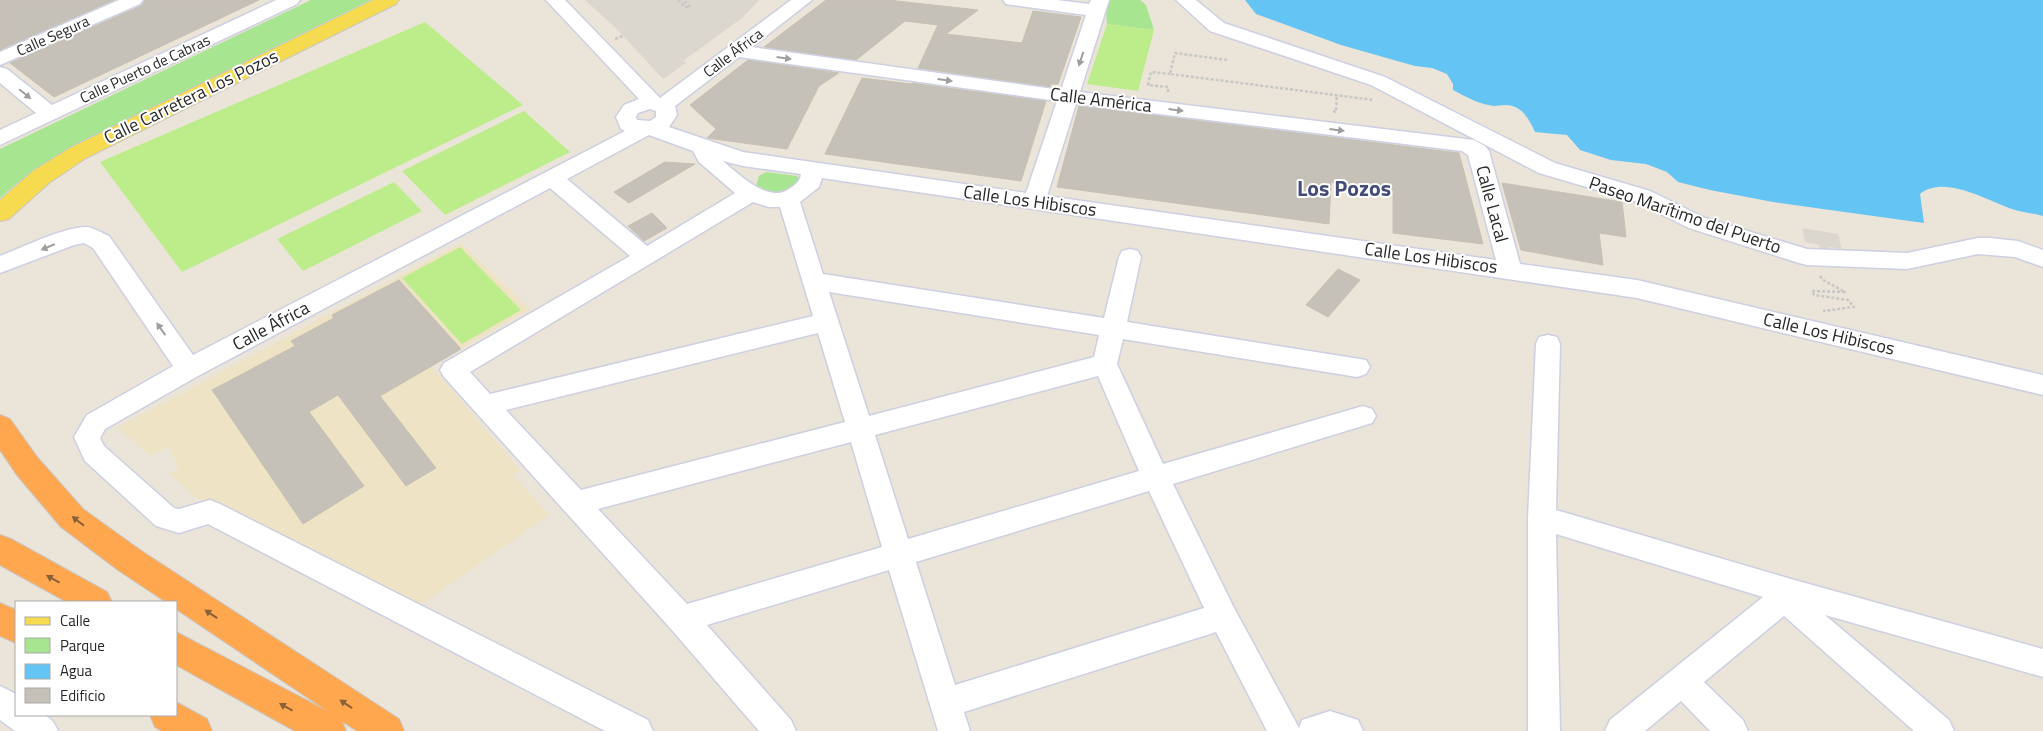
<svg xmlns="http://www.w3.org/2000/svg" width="2043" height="731" viewBox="0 0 2043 731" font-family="'Titillium Web',sans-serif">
<rect width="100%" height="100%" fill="#ebe4d8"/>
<!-- education -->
<path fill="#eee4c5" d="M461,243L530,309L431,366L520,470L513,475L549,515L420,605L197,498L169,473L179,468L168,447L151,456L117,428Z"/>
<!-- green -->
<g fill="#a8e591">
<path d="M311,0H371L89,138C57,156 27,173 0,198V149Z"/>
<path d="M1109,0H1140L1146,5L1154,30L1107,24L1106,10Z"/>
<path d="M766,172L797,176L801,180L800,183C782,193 775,198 756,186L759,176Z"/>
</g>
<!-- pitch -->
<g fill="#bded8b">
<path d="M425,22L523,105L182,272L100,162Z"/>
<path d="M1107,24L1154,30L1138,91L1087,84Z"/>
<path d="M524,111L570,152L445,215L402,171Z"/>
<path d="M394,182L422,211L303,271L277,239Z"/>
<path d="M460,247L521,310L462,344L402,278Z"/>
</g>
<!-- plaza -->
<g fill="#dbd7cf">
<path d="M585,0H759L742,18L683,61L686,63L663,79L616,28Z"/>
<path d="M1802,228L1838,234L1842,249L1829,247L1830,252L1820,250L1819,245L1805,242Z"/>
</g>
<!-- water -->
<path fill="#64c4f3" d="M1245,0H2043V216C2031,213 2020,212 2009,208C1984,199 1944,175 1920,194L1924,223L1773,202L1710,190L1678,182L1667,172L1646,164L1611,160L1580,150L1567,135L1535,132C1529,119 1522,105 1505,105C1501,105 1498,106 1494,106C1479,104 1466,97 1453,90V84L1447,74L1432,68L1415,66L1341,45L1256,14Z"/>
<!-- building -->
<g fill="#c6c1b8" stroke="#c6c0b2">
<path d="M0,0H114L0,50Z"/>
<path d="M145,0H259L54,97L10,63L141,6Z"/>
<path d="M826,0H888L978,10L946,34L1022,43L1033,11L1081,17L1058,84H1051L1050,87L918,68L938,25L905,21L856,60L764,47Z"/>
<path d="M748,60L839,73L819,86L787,149L707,138L716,129L690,105Z"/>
<path d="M862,78L911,84L912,83L1046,101L1021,181L825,154Z"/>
<path d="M1079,106L1459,153L1483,244L1393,233V190L1331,182L1329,224L1057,187Z"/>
<path d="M665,162L695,164L629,203L614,192Z"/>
<path d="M1502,183L1622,202L1626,237L1599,233L1603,265L1521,250Z"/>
<path d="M652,213L667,228L644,241L628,226Z"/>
<path d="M1338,269L1360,280L1328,317L1306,305Z"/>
<path d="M399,280L461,349L380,396L436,468L406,486L338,395L309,412L364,486L303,524L212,390L295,346L291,341L334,318L332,315Z"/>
</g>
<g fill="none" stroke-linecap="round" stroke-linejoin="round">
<!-- minor casing -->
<g stroke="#cdcfe2" stroke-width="3">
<g id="minor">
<path d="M119,0H143L140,4L0,65V52Z"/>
<path d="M276,0H300L297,4L0,145V130L36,113L0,83V67L7,69L52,105Z"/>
<path d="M546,0H565L660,98L791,0H812L752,47L1061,90L1086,15L1012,5L1006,4L1003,0H1057L1089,4L1091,0H1109L1080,92L1474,140L1485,146L1489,151L1520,264L1637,280L2043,375V395L1637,298L822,178L819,187L800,202L823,274L1104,318L1119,257L1122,251L1130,249L1138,251L1141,257L1127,322L1366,360L1370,367L1366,374L1357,377L1123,339L1117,364L1163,464L1363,406L1372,409L1376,416L1372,423L1173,484L1233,606L1299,728L1302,720L1330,711L1358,720L1363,731H1267L1216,632L964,712L970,731H938L889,570L707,625L791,720L796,731H759L671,629L444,377L440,370L444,363L630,256L550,188L198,376L105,429L100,438L104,446L174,508L179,509L210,500L220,504L648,720L653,731H605L208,524L179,533L156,526L85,461L74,437L87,415L173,366L93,248L84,243L74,245L0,273V256C21,248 66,226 87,227C94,228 102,233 109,236L193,355L625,131L621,129L616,117L624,105L639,99ZM739,57L1057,101L1026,193L743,152L669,127L677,115L675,106ZM1076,104L1462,151L1468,155L1496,260L1047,196ZM650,109L656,111V117L650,121L637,120L636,117L638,113ZM649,135L693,151L699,162L735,193L647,246L567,179ZM723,161L743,166L801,174C800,181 797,183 792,187C770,206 740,175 723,161ZM753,202L769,207H780L813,316L490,394L470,372ZM829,292L1099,335L1094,357L869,416ZM818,333L845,422L581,490L506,410ZM1098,376L1139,471L908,539L875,435ZM851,442L882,547L687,604L598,509ZM1149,491L1204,608L955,685L916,562Z"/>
<path d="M1176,0H1196L1224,23L1385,77L1555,163L1650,191L1705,218L1807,249L1907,253L1978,238H1990L2018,241L2043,250V267L2015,257L1978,254L1907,269L1807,265L1799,263L1689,228L1634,201L1539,173L1371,85L1210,31Z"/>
<path d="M1548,335L1557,337L1560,344L1556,510L1791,579L2043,649V677L1825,615L1949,720L1954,731H1914L1784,616L1704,682L1743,720L1748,731H1710L1681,701L1645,731H1605L1610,720L1763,597L1556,534L1560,731H1528V518L1536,344L1539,337Z"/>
<path d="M0,686L16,694V715C37,715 49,709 58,731H15L0,720Z"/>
</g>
</g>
<!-- major casing -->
<g stroke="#c7c7c7" stroke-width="2">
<path id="major" d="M373,0H399L396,4L86,158L49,183L9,219L0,221V200L33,171L70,148Z"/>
</g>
<!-- highway casing -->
<g stroke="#c7c7c7" stroke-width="2">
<g id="highway">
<path d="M0,415L10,419L37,457L83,509L140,550L399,719L404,731H357L342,721L346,731H295L176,665V632L329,712L176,609V602H166L118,570L61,527L17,475L0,450Z"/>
<path d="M0,535L11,539L107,592L112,602H67L0,565Z"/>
<path d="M0,603L16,610V643L0,636Z"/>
<path d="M176,702L207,719L212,731H162L155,727L150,715H176Z"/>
</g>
</g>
<!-- path -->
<g stroke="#c7c7c7" stroke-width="2.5" stroke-dasharray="3 2" stroke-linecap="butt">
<path d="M678,0L685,7H690L683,0"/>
<path d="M615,39L623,36"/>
<path d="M1227,60L1175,53L1170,74L1374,100"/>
<path d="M1168,92V87L1148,85L1151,72L1170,74"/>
<path d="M1333,111L1336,112L1337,95"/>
<path d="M1820,276L1823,280L1845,292L1812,291L1814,295L1848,300L1854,307L1823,311"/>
</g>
<!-- minor -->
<use href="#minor" fill="#fff" fill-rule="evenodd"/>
<!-- major -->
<use href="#major" fill="#f6db51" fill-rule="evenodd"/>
<!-- highway -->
<use href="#highway" fill="#ffa74f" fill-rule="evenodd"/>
</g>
<!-- one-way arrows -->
<defs><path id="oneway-solid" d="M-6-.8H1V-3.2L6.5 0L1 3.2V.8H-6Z" transform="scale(1.25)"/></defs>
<g fill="#9e9e9e">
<use href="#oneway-solid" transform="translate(784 58) rotate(8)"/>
<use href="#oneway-solid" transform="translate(1081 59) rotate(108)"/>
<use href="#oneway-solid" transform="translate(945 80) rotate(8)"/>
<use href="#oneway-solid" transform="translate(25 94) rotate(39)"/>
<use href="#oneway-solid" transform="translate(1176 110) rotate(7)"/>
<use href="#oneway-solid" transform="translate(1337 130) rotate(7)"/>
<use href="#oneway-solid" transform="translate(48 247) rotate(157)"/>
<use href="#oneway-solid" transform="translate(161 329) rotate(-125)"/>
</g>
<g fill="#886139">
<use href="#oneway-solid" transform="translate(78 521) rotate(-142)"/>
<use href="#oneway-solid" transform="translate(53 579) rotate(-151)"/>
<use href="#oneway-solid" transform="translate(211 614) rotate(-146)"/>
<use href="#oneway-solid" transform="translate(346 704) rotate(-146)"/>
<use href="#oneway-solid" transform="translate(286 707) rotate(-151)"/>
</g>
<g text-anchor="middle" stroke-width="4" stroke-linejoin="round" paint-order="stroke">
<!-- far-street labels -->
<g font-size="15" fill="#272727" stroke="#fff">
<text transform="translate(53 36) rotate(-24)" y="5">Calle Segura</text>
<text transform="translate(733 53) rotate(-37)" y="5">Calle África</text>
<text transform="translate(145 69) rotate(-25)" y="5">Calle Puerto de Cabras</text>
</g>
<!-- street labels -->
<g font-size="18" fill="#272727" stroke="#fff">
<text transform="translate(191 97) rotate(-26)" y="6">Calle Carretera Los Pozos</text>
<text transform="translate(1101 100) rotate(7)" y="6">Calle América</text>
<text transform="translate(1030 201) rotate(8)" y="6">Calle Los Hibiscos</text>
<text transform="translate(1492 204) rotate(75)" y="6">Calle Lacal</text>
<text transform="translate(1685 215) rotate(19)" y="6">Paseo Marítimo del Puerto</text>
<text transform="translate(1431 258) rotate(8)" y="6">Calle Los Hibiscos</text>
<text transform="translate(271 326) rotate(-28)" y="6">Calle África</text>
<text transform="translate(1829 334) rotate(13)" y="6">Calle Los Hibiscos</text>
</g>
<!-- district labels -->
<g font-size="22" font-weight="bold" fill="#464c79" stroke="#fff">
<text x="1344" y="196">Los Pozos</text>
</g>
</g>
<!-- legend -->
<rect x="15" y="601" width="162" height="115" fill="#ffffff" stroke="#a9a9a9"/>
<rect x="25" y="617" width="25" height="8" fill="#f6db51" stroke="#a9a9a9"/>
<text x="60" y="626" font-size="15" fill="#272727">Calle</text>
<rect x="25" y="638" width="25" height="15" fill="#a8e591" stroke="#a9a9a9"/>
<text x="60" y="651" font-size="15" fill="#272727">Parque</text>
<rect x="25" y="664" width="25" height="15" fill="#64c4f3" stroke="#a9a9a9"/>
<text x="60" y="676" font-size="15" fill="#272727">Agua</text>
<rect x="25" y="688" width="25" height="15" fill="#c6c1b8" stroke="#a9a9a9"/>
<text x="60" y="701" font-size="15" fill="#272727">Edificio</text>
</svg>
